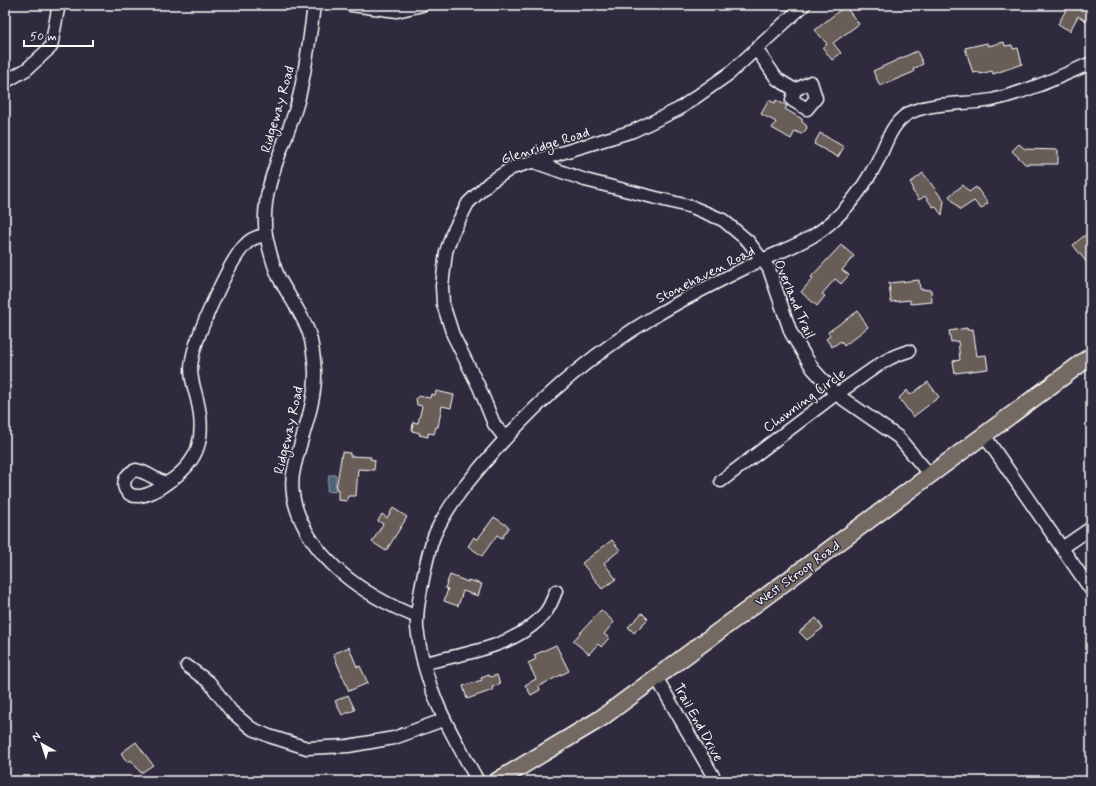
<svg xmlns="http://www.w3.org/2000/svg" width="1096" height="786" viewBox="0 0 1096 786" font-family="Mynerve,sans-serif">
<rect width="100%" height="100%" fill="#2f2a3d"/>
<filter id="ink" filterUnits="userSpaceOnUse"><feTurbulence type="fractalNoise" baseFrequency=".025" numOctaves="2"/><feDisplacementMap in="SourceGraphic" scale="8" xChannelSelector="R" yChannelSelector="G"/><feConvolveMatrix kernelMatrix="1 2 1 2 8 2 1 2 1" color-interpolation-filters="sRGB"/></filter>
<g filter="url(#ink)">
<!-- water -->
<path fill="#4d6278" stroke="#94a1ae" d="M329,475H336L335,492L327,491Z"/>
<!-- building -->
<g fill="#695d58" stroke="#fff">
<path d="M1069,5H1091V24L1078,16L1070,31L1058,24Z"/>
<path d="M845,6L859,24L833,43L841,53L832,60L823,48L827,44L815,30Z"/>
<path d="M1004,42L1005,46L1012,45L1013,49L1018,48L1022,64L993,74L992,71L980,74L979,72L973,73L965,48L987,43L988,46Z"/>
<path d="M917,51L923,64L913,69L914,72L880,86L873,71Z"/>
<path d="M769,100L775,103L776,100L787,106L785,109L802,119V122L806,125L807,128L804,132L801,134L795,131L791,139L772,128L776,122L761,114Z"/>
<path d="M820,133L844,147L838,157L814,144Z"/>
<path d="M1019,144L1025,149L1058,150V164H1025L1012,151Z"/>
<path d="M923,173L944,201L942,215L935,206L933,207L925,196L919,200L912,190L913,187L910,183Z"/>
<path d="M963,185L969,192L976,187L988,203L981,209L974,201L960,210L949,196Z"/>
<path d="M1091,233V268L1073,245L1085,235L1086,237Z"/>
<path d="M841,245L854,256L842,270L849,275L841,284L835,279L822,294L825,296L817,306L801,292L813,278L811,277Z"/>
<path d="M919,280L920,289L931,290L932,302L910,304V300L891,302L889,283Z"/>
<path d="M858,311L868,327L844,346L841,341L832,347L826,339L830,336L828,332Z"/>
<path d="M967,328V330L973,329L977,356L986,355L988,369L955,373L953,361L960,360L958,341L951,342L949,331Z"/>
<path d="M928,382L939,397L913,417L899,398L907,390L910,395Z"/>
<path d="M436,391L454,395L451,408L442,406L438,427H436L434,434L428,433V437L419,435L420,433L412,431L413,422L418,423L422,406L417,405L416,398L419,396L430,398L431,394L435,395Z"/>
<path d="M342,452L350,453V456L371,457L370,459L375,460L374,470L358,469L356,496H348L347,501L338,500V489H336Z"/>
<path d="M393,508L407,517L386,551L372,542L383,524L378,521L382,514L387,518Z"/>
<path d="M494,517L509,527L502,538L497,535L482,556L468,546L474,537L477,540Z"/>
<path d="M612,540L620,550L604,563L616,579L602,589L582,563Z"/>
<path d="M450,575L468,582V580L482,584L478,596L463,591L458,606L444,601L448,589L445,588Z"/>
<path d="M601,610L614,622L604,634L609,638L601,647L598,644L589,654L573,641Z"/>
<path d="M642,613L648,619L634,633L628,627Z"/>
<path d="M816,618L823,628L807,640L799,632Z"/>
<path d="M556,645L569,671L539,686L540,690L531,695L525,685L536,679L528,663L536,659L534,655Z"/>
<path d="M349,647L357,667L360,666L368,683L349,691L333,654Z"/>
<path d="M489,675L490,677L497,675L500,684L492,687L493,690L467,699L463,686L482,680L481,678Z"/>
<path d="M348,695L355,710L342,715L335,701Z"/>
<path d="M136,742L153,765L141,773L131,760L127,762L121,753Z"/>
</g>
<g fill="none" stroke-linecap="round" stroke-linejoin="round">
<!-- minor casing -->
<g stroke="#fff" stroke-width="15">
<g id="minor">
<path d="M314,5C310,37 306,70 298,101C286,145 259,188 266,235C269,249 273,265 279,278C289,297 302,313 309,333C313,345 314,358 315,371C316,405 301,436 294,469C290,485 293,501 299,516C320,567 368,597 417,617"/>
<path d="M351,5L397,11L422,5"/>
<path d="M757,50L777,79L795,90L792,100L807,109L816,98L811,82L795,90"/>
<path d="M5,82L27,69L51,47L58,9L57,5"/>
<path d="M534,162L585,180L692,207L723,220L748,241L769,269L791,333L813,369L836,394L898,437L930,475"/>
<path d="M984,435L1091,590"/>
<path d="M505,438L494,424L479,387L453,335L443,304L442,286L446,252L452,234L468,203L490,182L512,168L633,131L679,109L730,73L804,5"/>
<path d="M136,470C148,472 156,481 167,483C124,516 113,477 136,470Z"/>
<path d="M721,481L836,394C861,380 881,358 909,351"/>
<path d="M167,483C200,462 206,436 197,399C194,387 189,374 192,360C195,338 229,261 245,245C250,239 259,236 266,235"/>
<path d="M1062,548L1091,528"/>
<path d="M424,663C463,654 517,647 545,613C550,607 553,599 556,591"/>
<path d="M187,666L209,682L231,711L251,728L269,736L307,748L348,746L394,738L443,720"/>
<path d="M656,677L716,781"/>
<path d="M478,781C449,730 424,688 417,628C416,613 419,599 422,584C425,568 428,552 434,536C447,506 469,480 491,455C538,400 593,353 655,316C683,299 713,284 743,269C766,257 790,249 813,236C841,218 862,191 877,162C886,145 890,126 906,115C927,101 967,105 992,100C1027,92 1059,77 1091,63"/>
</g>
</g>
<!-- major casing -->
<g stroke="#fff" stroke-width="19">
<path id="major" d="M497,781L600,719L1091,356"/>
</g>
<!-- minor -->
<use href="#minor" stroke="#2f2a3d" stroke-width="12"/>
<!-- major -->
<use href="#major" stroke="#756964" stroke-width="16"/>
</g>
</g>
<g text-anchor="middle" stroke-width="3" stroke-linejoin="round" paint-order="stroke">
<!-- street labels -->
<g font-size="14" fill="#fff" stroke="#2f2a3d">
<text transform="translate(277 109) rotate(-74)" y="5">Ridgeway Road</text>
<text transform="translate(545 145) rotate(-18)" y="5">Glenridge Road</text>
<text transform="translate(705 274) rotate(-27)" y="5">Stonehaven Road</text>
<text transform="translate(795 299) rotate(67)" y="5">Overland Trail</text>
<text transform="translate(804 400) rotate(-36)" y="5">Chowning Circle</text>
<text transform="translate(288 430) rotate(-77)" y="5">Ridgeway Road</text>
<text transform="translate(797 573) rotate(-36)" y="5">West Stroop Road</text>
<text transform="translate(699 722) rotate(61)" y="5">Trail End Drive</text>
</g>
</g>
<!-- margin -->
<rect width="1096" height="786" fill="none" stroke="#2f2a3d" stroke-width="20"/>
<rect x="10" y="10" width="1076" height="766" fill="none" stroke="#fff" stroke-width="1.5" filter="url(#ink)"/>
<!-- north arrow -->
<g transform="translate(42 744) rotate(321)" stroke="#2f2a3d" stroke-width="3" paint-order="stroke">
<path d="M0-3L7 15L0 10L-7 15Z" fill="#ffffff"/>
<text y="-6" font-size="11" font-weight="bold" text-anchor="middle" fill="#ffffff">N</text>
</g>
<!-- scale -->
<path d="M24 40v6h69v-6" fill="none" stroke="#ffffff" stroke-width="2"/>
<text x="30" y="40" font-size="12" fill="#ffffff" stroke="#2f2a3d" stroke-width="3" paint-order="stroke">50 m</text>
</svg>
